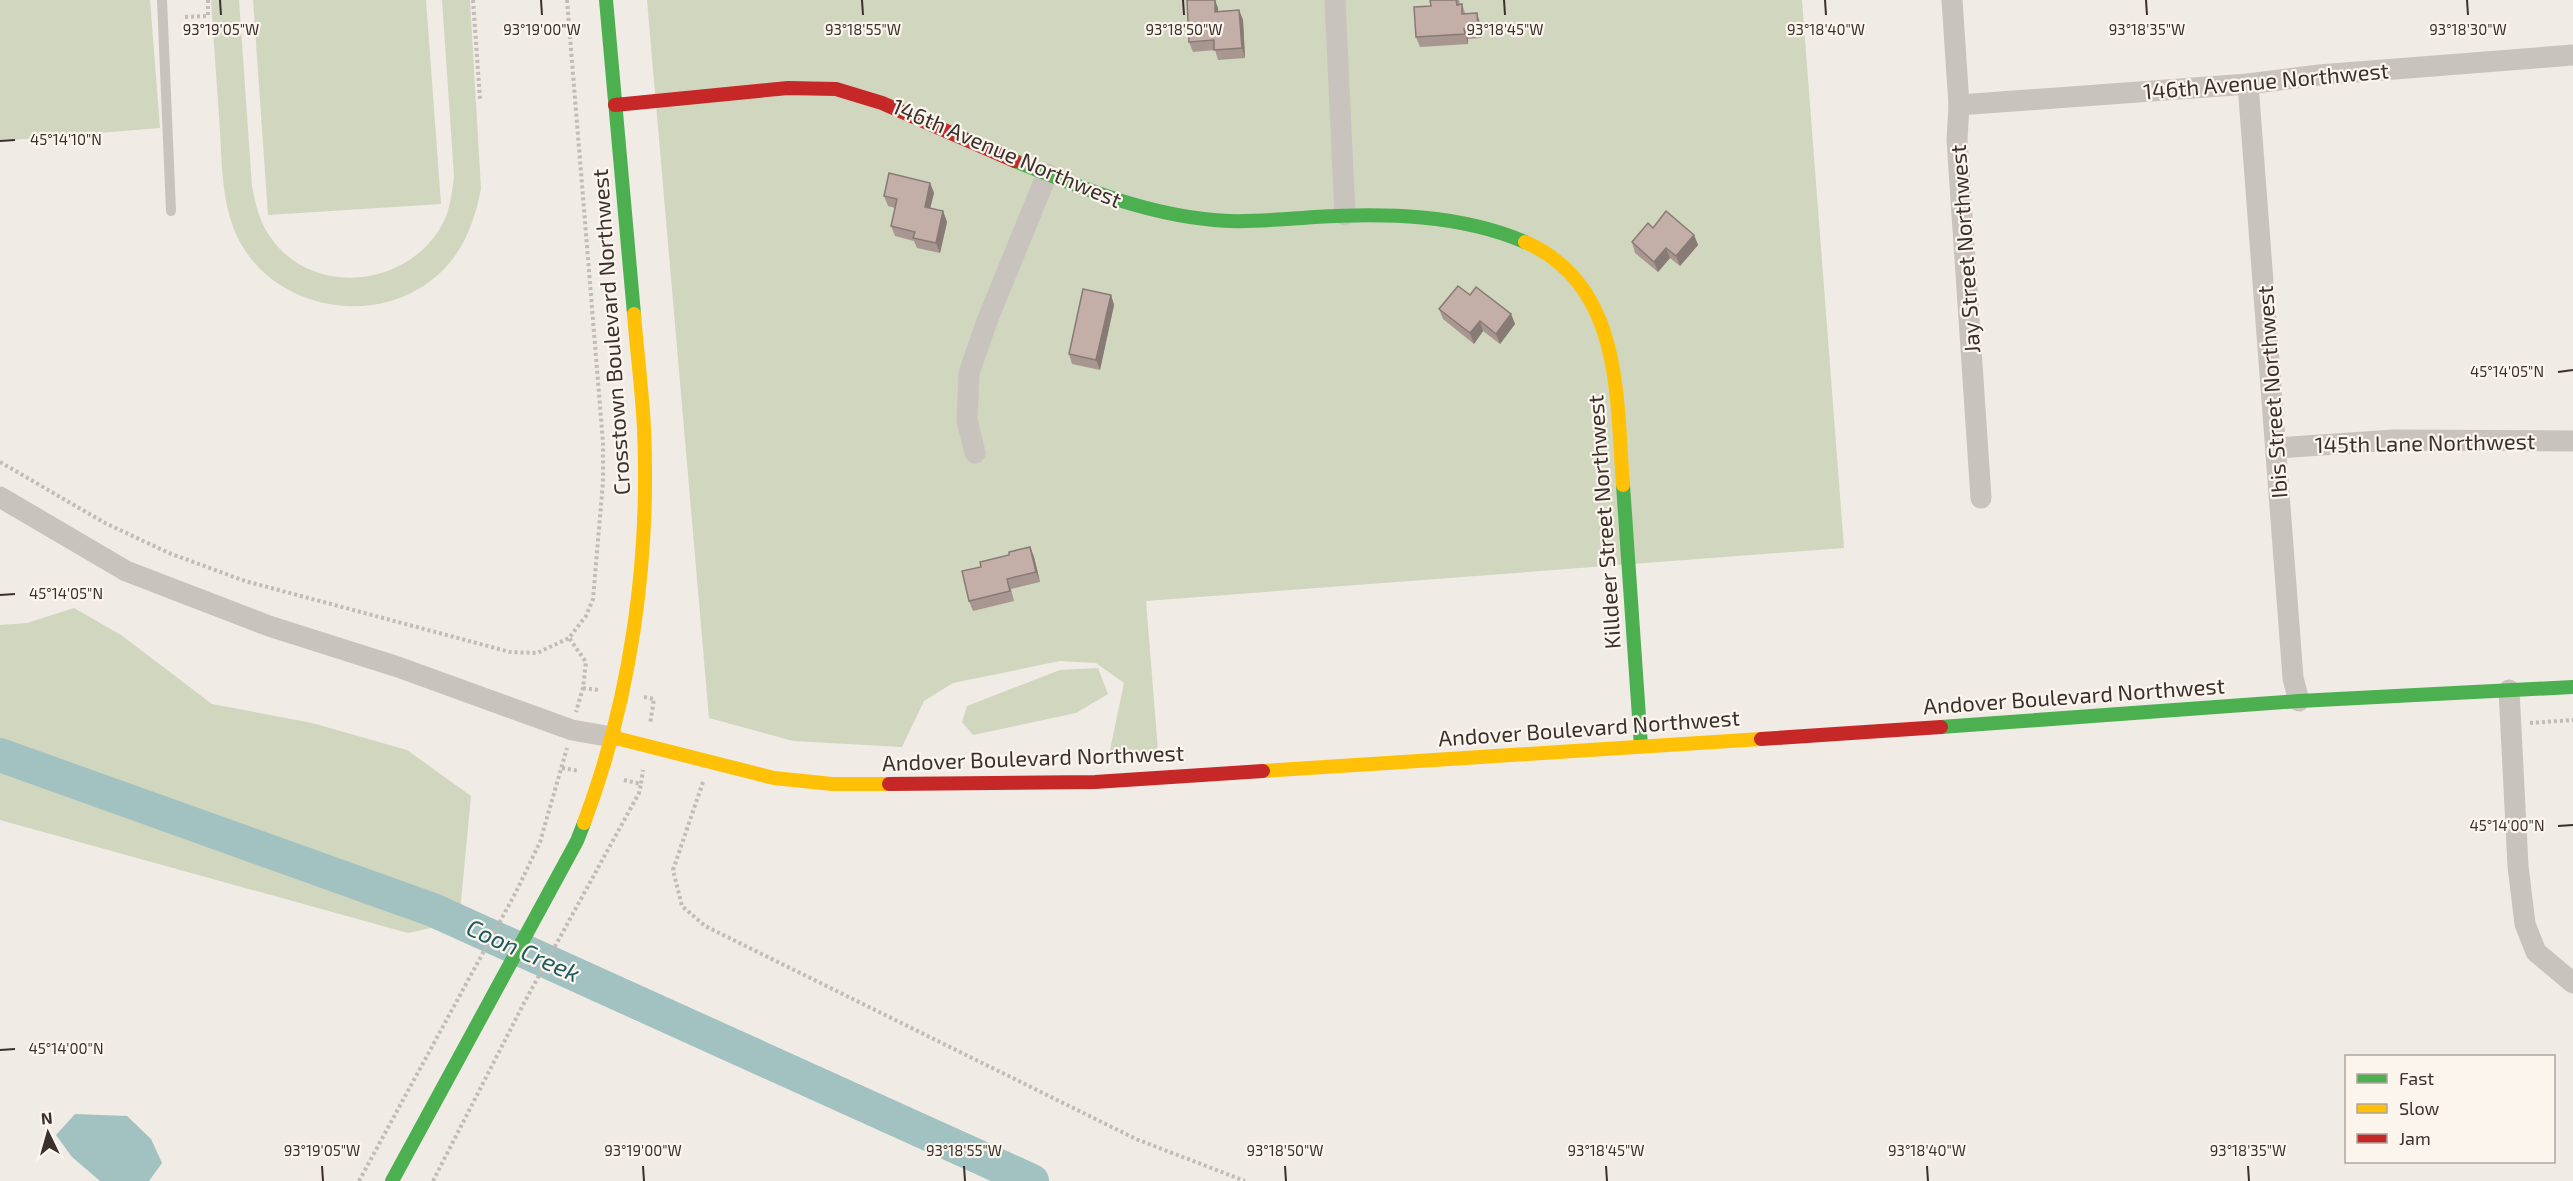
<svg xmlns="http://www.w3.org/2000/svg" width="2573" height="1181" viewBox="0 0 2573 1181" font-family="'Exo 2',sans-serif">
<rect width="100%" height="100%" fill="#f0ebe5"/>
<!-- green -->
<g fill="#d1d6bf">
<path d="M0,0H150L160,128L0,141Z"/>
<path d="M211,0H239L252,187C256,206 260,223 271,238C313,298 408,287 442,225C450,210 452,193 454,176L442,0H470L481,189C474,224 462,256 433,279C371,329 269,308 236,234C222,202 222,166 220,131C217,88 214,44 211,0Z"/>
<path d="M253,0H426L441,204L268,215Z"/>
<path d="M647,0H1802L1844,548L1146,601L1158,751L1109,755L1124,683L1096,663L1060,661L953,683L924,701L902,747L793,741L709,718Z"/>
<path d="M74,608L121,635L212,704L312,723L407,750L471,796L459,922L408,933L0,820V625L27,623Z"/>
<path d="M1098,668L1108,694L1076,713L973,735L962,722L967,706L1060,670Z"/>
</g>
<!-- water -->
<path fill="#a1c2c1" d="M75,1114L127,1116L151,1139L162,1163L149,1181H100L72,1157L56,1135Z"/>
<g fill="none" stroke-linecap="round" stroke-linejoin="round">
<!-- river -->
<path stroke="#a1c2c1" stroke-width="34" d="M0,755L433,910L1032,1181"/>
<!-- path -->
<g stroke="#c2bbb6" stroke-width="4" stroke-dasharray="3 3" stroke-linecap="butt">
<path d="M473,0L480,99"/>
<path d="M567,0L603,443V482L593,599L586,616L569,638L586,662L583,688L576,712"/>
<path d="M185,17L208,16V0"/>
<path d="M0,462L105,523L169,553L245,581L510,652L537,653L569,638"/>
<path d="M583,688L598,690"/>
<path d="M644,697L654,699L650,724"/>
<path d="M2530,723L2573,720"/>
<path d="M562,768L579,771"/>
<path d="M624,780L641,784L643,770"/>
<path d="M703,782L673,870L682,906L705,926L1136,1139L1245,1181"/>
<path d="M359,1181L516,892L540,842L567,748"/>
<path d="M433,1181L524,1003L639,793L641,784"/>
</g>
<!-- lane -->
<path stroke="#c9c3be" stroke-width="10" d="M162,0L171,211"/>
<!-- street -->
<g stroke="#c9c3be" stroke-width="21">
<path d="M1335,0L1345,215"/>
<path d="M1952,0L1959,105L1957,140L1981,498"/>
<path d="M2248,84L2293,678L2299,701"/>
<path d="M1959,105L2248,84L2319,75L2573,55"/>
<path d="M2277,448L2394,440L2573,441"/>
<path d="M975,453L967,420L969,373L987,321L1047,174"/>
<path d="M0,497L126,571L269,626L398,667L572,730L612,737"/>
<path d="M2509,690L2518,866L2525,924L2536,952L2573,983"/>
</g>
<!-- fast -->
<g stroke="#4caf50" stroke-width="14">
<path d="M606,0L634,314"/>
<path d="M1015,161C1083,189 1155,218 1229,221C1257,222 1286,219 1315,217C1385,213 1460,214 1525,242"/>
<path d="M1623,485L1641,746"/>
<path d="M1941,727L2299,701L2573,687"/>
<path d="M392,1181L577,841L584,823"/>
</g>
<!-- slow -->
<g stroke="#ffc107" stroke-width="14">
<path d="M1525,242C1623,285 1616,396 1623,485"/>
<path d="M612,737L774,778L832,784H889"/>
<path d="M1263,771L1761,739"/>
<path d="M584,823C631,698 650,561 644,428C642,390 637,352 634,314"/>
</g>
<!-- jam -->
<g stroke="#c62828" stroke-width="14">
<path d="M615,105L788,88L836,89L882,103L1015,161"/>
<path d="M1761,739L1941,727"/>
<path d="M889,784L1095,782L1263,771"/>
</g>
</g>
<!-- wall -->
<g fill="#a89690">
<path d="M1430,0H1459L1460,4H1462L1465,13L1480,23L1481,38L1468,39V44L1420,47L1416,37L1431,6Z"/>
<path d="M1218,8V11L1239,10L1243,20L1245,58L1218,60L1215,50L1193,52L1189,42Z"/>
<path d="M930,183L934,193L930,208L943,211L947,222L940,253L917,248L914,241L895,236L891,226L895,208L888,206L884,196Z"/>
<path d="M1653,228L1694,235L1698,245L1680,266L1670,258L1658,272L1635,253L1632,242Z"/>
<path d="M1111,295L1114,305L1100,370L1072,364L1069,354Z"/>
<path d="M1470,295L1511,314L1515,324L1500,344L1483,331L1474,344L1443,319L1439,309Z"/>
<path d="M1030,547L1034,557L1040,582L1011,589L1014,601L973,611L969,601L981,567L1009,555Z"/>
</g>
<!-- shaded-wall -->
<g fill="#887a75">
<path d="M1215,0L1218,8L1219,22L1215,12Z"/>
<path d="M1239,10L1243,20L1245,58L1242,48Z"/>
<path d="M1477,13L1480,23L1481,38L1478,28Z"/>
<path d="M1464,29L1468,39V44L1465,34Z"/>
<path d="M930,183L934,193L928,217L925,207Z"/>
<path d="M943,211L947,222L940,253L936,243Z"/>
<path d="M1694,235L1698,245L1680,266L1676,256Z"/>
<path d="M1666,248L1670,258L1658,272L1654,262Z"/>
<path d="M1111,295L1114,305L1100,370L1096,360Z"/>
<path d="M1511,314L1515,324L1500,344L1496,334Z"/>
<path d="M1480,321L1483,331L1474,344L1470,333Z"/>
<path d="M1030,547L1034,557L1040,582L1036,572Z"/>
</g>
<!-- building -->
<g fill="#c3afa7" stroke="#887a75" stroke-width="1.5">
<path d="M1187,0H1215V12L1239,10L1242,48L1214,50V40L1189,42Z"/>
<path d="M1430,0H1456L1457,5L1462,4V14L1477,13L1478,28L1464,29L1465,34L1416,37L1414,7L1431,6Z"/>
<path d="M889,173L930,183L925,207L943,211L936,243L913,238L915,232L891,226L897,199L884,196Z"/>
<path d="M1666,211L1694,235L1676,256L1666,248L1654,262L1632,242L1648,223L1653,228Z"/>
<path d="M1458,286L1470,295L1476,287L1511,314L1496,334L1480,321L1470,333L1439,309Z"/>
<path d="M1083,289L1111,295L1096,360L1069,354Z"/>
<path d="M1030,547L1036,572L1007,579L1010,591L969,601L962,571L981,567L980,562L1009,555V552Z"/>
</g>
<!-- ticks -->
<path fill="none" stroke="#3b302b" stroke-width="2" d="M220,0L221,15M541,0L542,15M862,0L863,15M1183,0L1184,15M1504,0L1505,15M1825,0L1826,15M2146,0L2147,15M2467,0L2468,15M0,141L15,140M2558,372L2573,370M0,595L15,594M2558,826L2573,825M0,1050L15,1049M322,1166L323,1181M643,1166L644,1181M964,1166L965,1181M1285,1166L1286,1181M1606,1166L1607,1181M1927,1166L1928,1181M2248,1166L2249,1181"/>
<g text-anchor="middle" stroke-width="4.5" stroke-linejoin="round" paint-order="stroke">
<!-- street labels -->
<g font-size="22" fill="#3b302b" stroke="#fbf5ee">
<text transform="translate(2266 81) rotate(-5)" y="8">146th Avenue Northwest</text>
<text transform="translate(1007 153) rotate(23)" y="8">146th Avenue Northwest</text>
<text transform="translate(1965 249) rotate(-94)" y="8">Jay Street Northwest</text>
<text transform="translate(611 332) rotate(-94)" y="8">Crosstown Boulevard Northwest</text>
<text transform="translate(2272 392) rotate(-94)" y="8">Ibis Street Northwest</text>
<text transform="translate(2425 443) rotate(-1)" y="8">145th Lane Northwest</text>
<text transform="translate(1604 522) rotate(-94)" y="8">Killdeer Street Northwest</text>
<text transform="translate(2074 696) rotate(-4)" y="8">Andover Boulevard Northwest</text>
<text transform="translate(1589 728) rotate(-4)" y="8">Andover Boulevard Northwest</text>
<text transform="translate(1033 758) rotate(-2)" y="8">Andover Boulevard Northwest</text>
</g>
<!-- water labels -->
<g font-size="24" font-style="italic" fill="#1f5a5e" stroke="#fbf5ee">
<text transform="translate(523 951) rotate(24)" y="8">Coon Creek</text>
</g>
</g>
<g font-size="15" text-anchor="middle" fill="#3b302b" stroke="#fbf5ee" stroke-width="4.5" stroke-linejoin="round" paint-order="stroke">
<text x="221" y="35">93°19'05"W</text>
<text x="542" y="35">93°19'00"W</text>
<text x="863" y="35">93°18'55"W</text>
<text x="1184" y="35">93°18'50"W</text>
<text x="1505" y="35">93°18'45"W</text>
<text x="1826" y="35">93°18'40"W</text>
<text x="2147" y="35">93°18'35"W</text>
<text x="2468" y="35">93°18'30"W</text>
<text x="66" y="145">45°14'10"N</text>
<text x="2507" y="377">45°14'05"N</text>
<text x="66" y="599">45°14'05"N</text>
<text x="2507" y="831">45°14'00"N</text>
<text x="66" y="1054">45°14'00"N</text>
<text x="322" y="1156">93°19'05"W</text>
<text x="643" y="1156">93°19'00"W</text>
<text x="964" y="1156">93°18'55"W</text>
<text x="1285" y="1156">93°18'50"W</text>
<text x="1606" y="1156">93°18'45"W</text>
<text x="1927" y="1156">93°18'40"W</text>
<text x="2248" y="1156">93°18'35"W</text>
</g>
<!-- legend -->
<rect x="2345" y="1055" width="210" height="108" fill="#fbf5ee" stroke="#aea6a0" stroke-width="1.5"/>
<rect x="2357" y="1074" width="30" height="9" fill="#4caf50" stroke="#aea6a0" stroke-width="1.5"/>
<text x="2399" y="1085" font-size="18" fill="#3b302b">Fast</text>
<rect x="2357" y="1104" width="30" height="9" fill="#ffc107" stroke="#aea6a0" stroke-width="1.5"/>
<text x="2399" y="1115" font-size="18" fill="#3b302b">Slow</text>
<rect x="2357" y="1134" width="30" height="9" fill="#c62828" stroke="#aea6a0" stroke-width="1.5"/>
<text x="2399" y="1145" font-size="18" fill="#3b302b">Jam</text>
<!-- north arrow -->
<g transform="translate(48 1133) rotate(355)" stroke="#fbf5ee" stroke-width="4.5" paint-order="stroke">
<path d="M0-4.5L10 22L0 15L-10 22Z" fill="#3b302b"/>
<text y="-9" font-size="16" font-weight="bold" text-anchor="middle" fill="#3b302b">N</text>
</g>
</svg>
